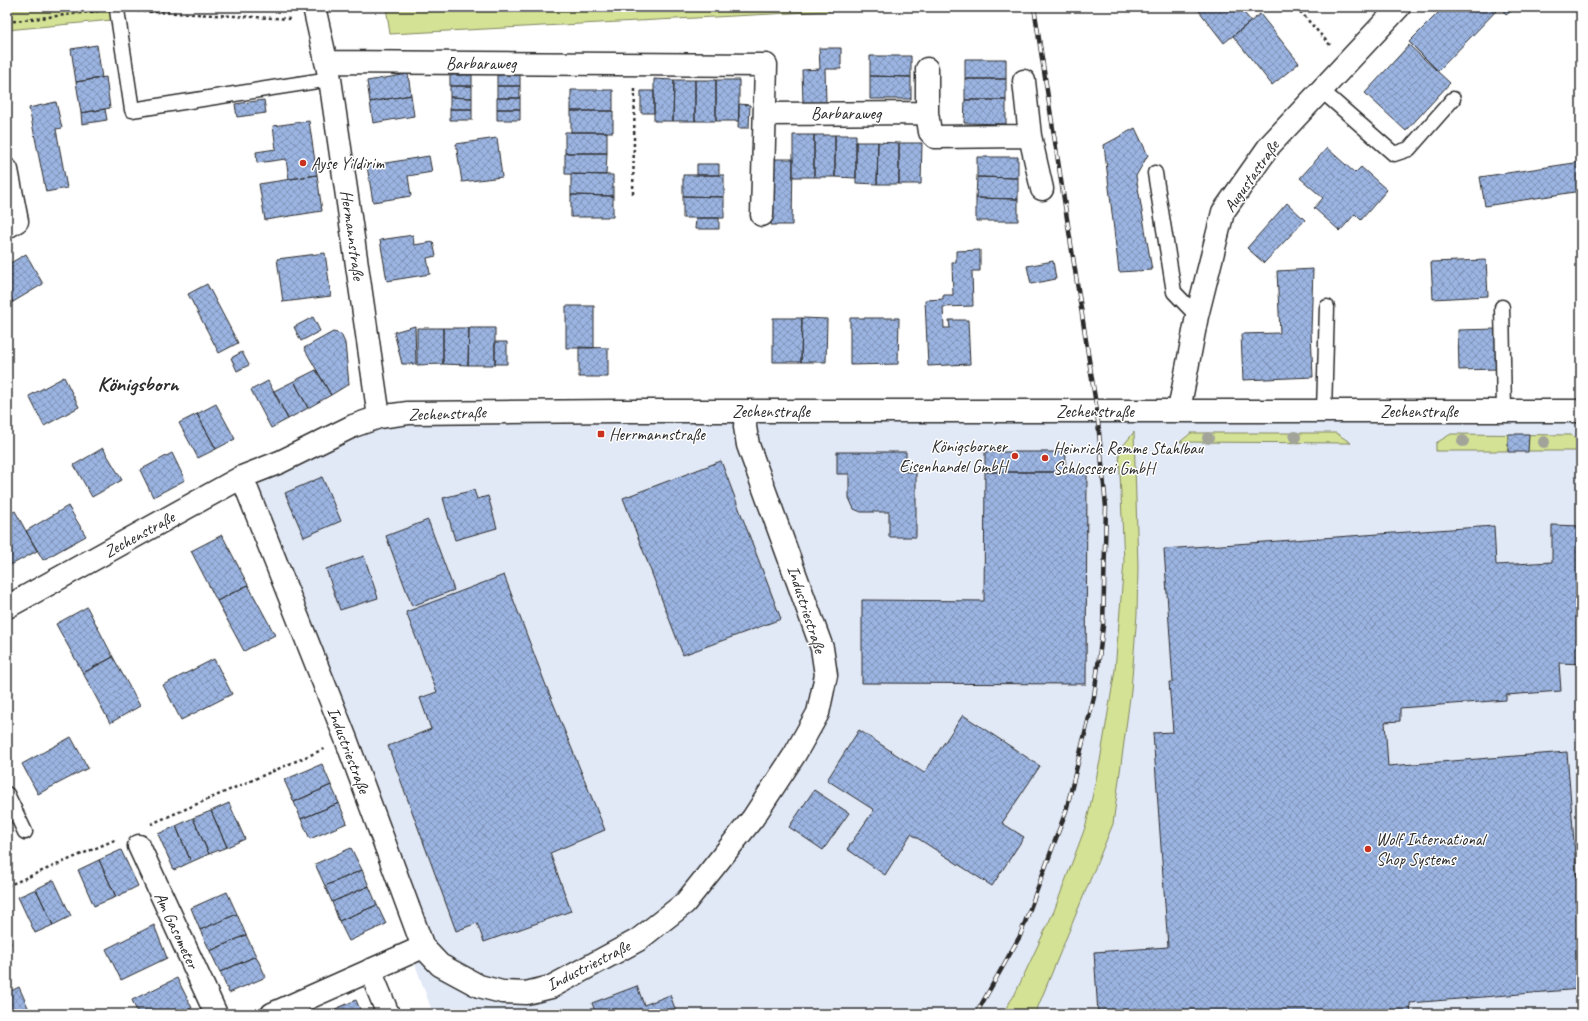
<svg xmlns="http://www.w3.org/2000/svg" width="1588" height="1021" viewBox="0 0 1588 1021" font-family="Caveat,sans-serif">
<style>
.built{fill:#e1e8f6}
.green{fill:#d4e295;stroke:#808660}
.building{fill:url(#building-cross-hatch);stroke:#2b2b2b}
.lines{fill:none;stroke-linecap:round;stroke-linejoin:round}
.lane-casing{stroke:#2b2b2b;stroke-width:17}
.street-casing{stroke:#2b2b2b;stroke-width:25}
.path{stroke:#2b2b2b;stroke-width:2.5;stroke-dasharray:3 3;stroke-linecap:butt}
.lane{stroke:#fff;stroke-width:14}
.street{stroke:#fff;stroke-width:22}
.rail-casing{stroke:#2b2b2b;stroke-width:4.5}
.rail{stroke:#fff;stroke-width:3;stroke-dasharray:9;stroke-linecap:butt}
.tree{fill:#a2a499}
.poi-dot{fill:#c8321e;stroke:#fff;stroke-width:1.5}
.labels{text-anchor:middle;stroke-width:3;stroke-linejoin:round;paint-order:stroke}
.street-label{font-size:17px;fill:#2b2b2b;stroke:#fff}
.poi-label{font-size:17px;fill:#2b2b2b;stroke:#fff;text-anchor:start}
.district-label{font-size:21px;font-weight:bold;fill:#2b2b2b;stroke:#fff}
</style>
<defs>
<pattern id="building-cross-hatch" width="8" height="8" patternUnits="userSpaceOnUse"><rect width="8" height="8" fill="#9bb4e1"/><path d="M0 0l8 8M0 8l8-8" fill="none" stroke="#7f93b7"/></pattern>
</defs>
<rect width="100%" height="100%" fill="#fff"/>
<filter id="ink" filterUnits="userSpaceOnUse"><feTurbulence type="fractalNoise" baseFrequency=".025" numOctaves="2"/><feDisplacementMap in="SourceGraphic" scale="8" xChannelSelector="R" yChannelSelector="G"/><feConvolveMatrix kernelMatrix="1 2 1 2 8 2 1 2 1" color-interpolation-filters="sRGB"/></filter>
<g filter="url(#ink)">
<path class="built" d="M1581 411V1014H1035L1131 690 1137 614 1138 566 1124 562 1115 670 1100 761 1086 825 1054 911 1015 994 1002 1014H433L415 964 423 947 242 477 379 417Z"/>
<path class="green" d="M7 7H111L112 20 7 30Z
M386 7H872L848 10 390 34Z
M1134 432 1138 566 1137 614 1131 690 1113 824 1035 1014H1002L1015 994 1054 911 1086 825 1100 761 1115 670 1124 562 1119 451Z
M1191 433H1336L1351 443 1180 442Z
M1451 434 1571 435 1581 444V451H1436V443Z"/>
<path class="building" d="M1196 7H1239L1251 21 1224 43Z
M1444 7H1494L1497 10 1438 71 1409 42Z
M1501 7H1517L1506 15Z
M1260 14 1299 63 1272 85 1233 36Z
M97 45 102 78 76 82 71 49Z
M1409 45 1450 83 1406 131 1365 93Z
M819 48H841V69H825L826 102 803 103 802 70 820 69Z
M870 56H911V77L870 76Z
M965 59H1006V79H965Z
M408 74 411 95 370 102 367 81Z
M450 75H472V86H450Z
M497 75H520V86H497Z
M870 76 911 77V99H870Z
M106 77 110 108 81 113 76 82Z
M654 79 674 80 673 121H654Z
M965 79H1006V100H965Z
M674 80H695V121H673Z
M695 80H716V121H695Z
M716 80H739V121H716Z
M450 86H472V98L450 97Z
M497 86H520V98H497Z
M571 90H613V111H571Z
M641 91H654V113H641Z
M411 95 414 116 373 123 370 102Z
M450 97 472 98V109H450Z
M497 98H520V109H497Z
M264 100 266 113 237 117 235 104Z
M965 100H1006V124L964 123Z
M56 102 62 128 56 129 67 188 46 192 29 108Z
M739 104 750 105 749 128H738Z
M105 109 107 120 82 124 81 113Z
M450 109H472V120H450Z
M497 109H520V120H497Z
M571 111H613V132H571Z
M309 121 317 175 289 179 286 159 257 163 256 152 276 149 273 126Z
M1135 128 1148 155 1136 176 1152 270 1119 272 1104 145Z
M565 132H607V153H565Z
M793 135H814V177H793Z
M814 135H835V177H814Z
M835 135H856V178L835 177Z
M497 138 502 177 462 182 456 144Z
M856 142H878L877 184 856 183Z
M878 142 899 143V184H877Z
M899 143H922L921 184H899Z
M1327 148 1355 173 1361 167 1387 190 1361 220 1355 214 1340 231 1314 208 1323 198 1300 178Z
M565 153H607L606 175 565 174Z
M429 156 432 172 408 176 411 196 373 202 367 166Z
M977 157H1018V178L977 177Z
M771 159H793L792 225H771Z
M1581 162V191L1485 206 1480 177Z
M697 164H719V175H697Z
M571 174 613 175V196L571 195Z
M317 175 322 211 265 220 259 184Z
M683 175H724V197L683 196Z
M977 177 1018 178V199L976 198Z
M571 195 613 196V217H571Z
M683 196 724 197V218H683Z
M976 198 1018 199V221H976Z
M1287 203 1305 220 1264 263 1247 248Z
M696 218H719V229H695Z
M413 235 414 245 433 242 436 256 427 258 430 274 387 281 380 240Z
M980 250V271H972L973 306 943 307 944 328H950L949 320H968L970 364 928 366 925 300 943 299V295H953L952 262H956V251Z
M325 253 331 296 283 302 277 259Z
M26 254 43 284 13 302 7 292V265Z
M1486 260 1488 296 1433 299 1431 262Z
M1053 261 1056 279 1031 284 1027 266Z
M1313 269 1311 331 1313 377 1243 380 1241 334 1280 333 1277 271Z
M207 284 238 343 219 353 188 294Z
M7 292 13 302 7 305Z
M566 306H594V348H566Z
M313 317 320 331 301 341 294 327Z
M773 318H802L801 362H773Z
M802 318 827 319 826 362H801Z
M850 318H899L898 364 850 365Z
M415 326 416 364H402L394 332Z
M417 328H443V364L417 365Z
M443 328H469L468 365 443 364Z
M469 328H495V365H468Z
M1496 329 1497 369 1459 370 1458 330Z
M333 332 341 334 345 343 349 384 331 395 304 348Z
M495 342H507V364H495Z
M579 347 608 348V377H579Z
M242 352 249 365 237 371 231 358Z
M316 370 331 395 308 408 294 381Z
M64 377 79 407 44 426 29 396Z
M268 381 288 419 271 428 251 390Z
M294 381 308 408 288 419 274 391Z
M216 404 235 439 216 449 197 414Z
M197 414 216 449 198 458 179 423Z
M1508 434H1529L1528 452H1508Z
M103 448 122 480 92 497 74 465Z
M837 452H906V472H916V537H889V512H861L854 509 849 498V474H837Z
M985 452H1066L1065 472H985Z
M172 453 185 480 153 497 140 470Z
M721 461 781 619 683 655 623 498Z
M985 472H1087L1086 684 862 683V600L984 601Z
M322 477 341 521 304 537 285 493Z
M474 490 477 499 488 496 497 528 455 540 443 498Z
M68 506 86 536 43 560 26 531Z
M15 511 37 551 7 567V515Z
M428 520 454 590 412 606 386 536Z
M1552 525 1581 526V664L1559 663 1561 691 1506 695V700L1400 708V721L1385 722 1388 766 1567 752 1581 932V989L1410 1003 1411 1014H1098L1094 952 1168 947 1153 733 1173 732 1169 682H1173L1164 549 1494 526 1496 565 1552 562Z
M222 535 248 585 217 601 191 551Z
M364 556 378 598 340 610 326 569Z
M504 575 545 683 605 830 550 853 571 911 484 942 477 923 456 931 388 746 431 729 420 698 437 692 406 612Z
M248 585 275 635 244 651 217 601Z
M87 607 113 657 83 673 56 624Z
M113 657 140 706 110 723 83 673Z
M214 659 232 694 181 720 163 685Z
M963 715 1040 766 1002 823 1024 837 992 886 911 834 885 875 847 849 874 810 827 780 859 730 924 773Z
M71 737 88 768 38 794 22 764Z
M322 764 331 785 294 802 284 780Z
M331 785 339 803 301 819 294 802Z
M814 790 849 813 823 850 789 827Z
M229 803 245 839 227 847 211 811Z
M339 803 347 823 310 839 301 819Z
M211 811 227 847 209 854 193 818Z
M193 818 209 854 191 862 176 826Z
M176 826 191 862 174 870 158 834Z
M351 848 362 870 325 886 315 864Z
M121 850 138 886 116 897 99 860Z
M99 860 116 897 94 906 78 870Z
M362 870 369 886 332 902 325 886Z
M54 880 71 916 53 925 36 889Z
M369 886 377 905 339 921 332 902Z
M36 889 53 925 35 933 18 897Z
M227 892 237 914 200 930 191 908Z
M377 905 386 924 349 941 339 921Z
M237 914 246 935 210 951 200 930Z
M154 925 167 958 121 980 106 949Z
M7 934 11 944 7 946Z
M246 935 256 956 220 972 210 951Z
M256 956 266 977 229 993 220 972Z
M177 978 192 1008 180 1014H138L132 1000Z
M637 986 644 1005 670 995 677 1014H596L592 1003Z
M19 987 31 1014H7V993Z
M356 1000 362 1014H324Z"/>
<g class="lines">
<defs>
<path id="lane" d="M117 10 132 110 330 79
M1321 90 1394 154 1409 149 1453 99
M1155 173 1174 292 1197 316
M1502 307 1504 410
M1324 411 1327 307
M7 794 25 832"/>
<path id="street" d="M314 7 330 79 379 417
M326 62 766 65 762 215
M927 113 930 132 935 137 1030 136 1024 81
M765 114 927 113V69
M1030 136 1042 189
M7 170 17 221 7 227
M1179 410 1197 316 1223 212 1270 145 1399 7
M242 477 346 739 423 947 440 965 479 986 502 992 526 993 551 987 638 940 685 903 753 818 795 754 818 713 826 675 822 648 748 445 745 427 746 411
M7 607 242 477 280 462 353 426 379 417 408 413 620 411H1581
M139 846 216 1014
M370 970 388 1014
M272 1014 423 947"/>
</defs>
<use href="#lane" class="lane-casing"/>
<use href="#street" class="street-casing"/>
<path class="path" d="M1296 7 1331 46
M137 11 292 19
M7 22 98 11
M633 194 635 88
M151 824 324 749
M7 886 117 839"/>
<use href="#lane" class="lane"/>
<use href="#street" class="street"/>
<defs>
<path id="rail" d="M976 1014 1020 936 1066 811 1094 697 1103 626 1106 507 1097 411 1034 7"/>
</defs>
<use href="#rail" class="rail-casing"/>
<use href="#rail" class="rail"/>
</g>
<g class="tree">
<circle cx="1295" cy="437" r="6"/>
<circle cx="1208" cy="438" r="6"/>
<circle cx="1463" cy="441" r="6"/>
<circle cx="1544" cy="442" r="6"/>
</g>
</g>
<g class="poi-dot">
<circle cx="303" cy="163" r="4"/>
<rect x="597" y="430" width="8" height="8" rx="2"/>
<circle cx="1015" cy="456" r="4"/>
<circle cx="1045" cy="458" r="4"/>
<circle cx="1368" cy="849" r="4"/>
</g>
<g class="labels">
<g class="street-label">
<text x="481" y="69">Barbaraweg</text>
<text x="846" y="119">Barbaraweg</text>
<text transform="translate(1251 176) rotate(-55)" y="6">Augustastraße</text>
<text transform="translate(353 235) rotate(82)" y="6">Hermannstraße</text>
<text x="771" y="417">Zechenstraße</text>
<text x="1095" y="417">Zechenstraße</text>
<text x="1419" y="417">Zechenstraße</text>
<text transform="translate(447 413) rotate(-2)" y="6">Zechenstraße</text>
<text transform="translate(139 534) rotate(-29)" y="6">Zechenstraße</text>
<text transform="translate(807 609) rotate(72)" y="6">Industriestraße</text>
<text transform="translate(349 750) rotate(69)" y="6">Industriestraße</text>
<text transform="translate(177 930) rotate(65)" y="6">Am Gasometer</text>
<text transform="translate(588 965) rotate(-27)" y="6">Industriestraße</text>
</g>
<g class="poi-label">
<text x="311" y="169">Ayse Yildirim</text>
<text x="609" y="440">Herrmannstraße</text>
<text x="1007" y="452" text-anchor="end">Königsborner<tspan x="1007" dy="20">Eisenhandel GmbH</tspan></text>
<text x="1053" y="454">Heinrich Remme Stahlbau<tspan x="1053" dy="20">Schlosserei GmbH</tspan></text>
<text x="1376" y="845">Wolf International<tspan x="1376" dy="20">Shop Systems</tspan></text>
</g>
<g class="district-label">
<text x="138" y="391">Königsborn</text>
</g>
</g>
<rect width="1588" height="1021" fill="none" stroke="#fff" stroke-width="24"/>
<rect x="12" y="12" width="1564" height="997" fill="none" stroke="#2b2b2b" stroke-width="1.5" filter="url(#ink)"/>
</svg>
